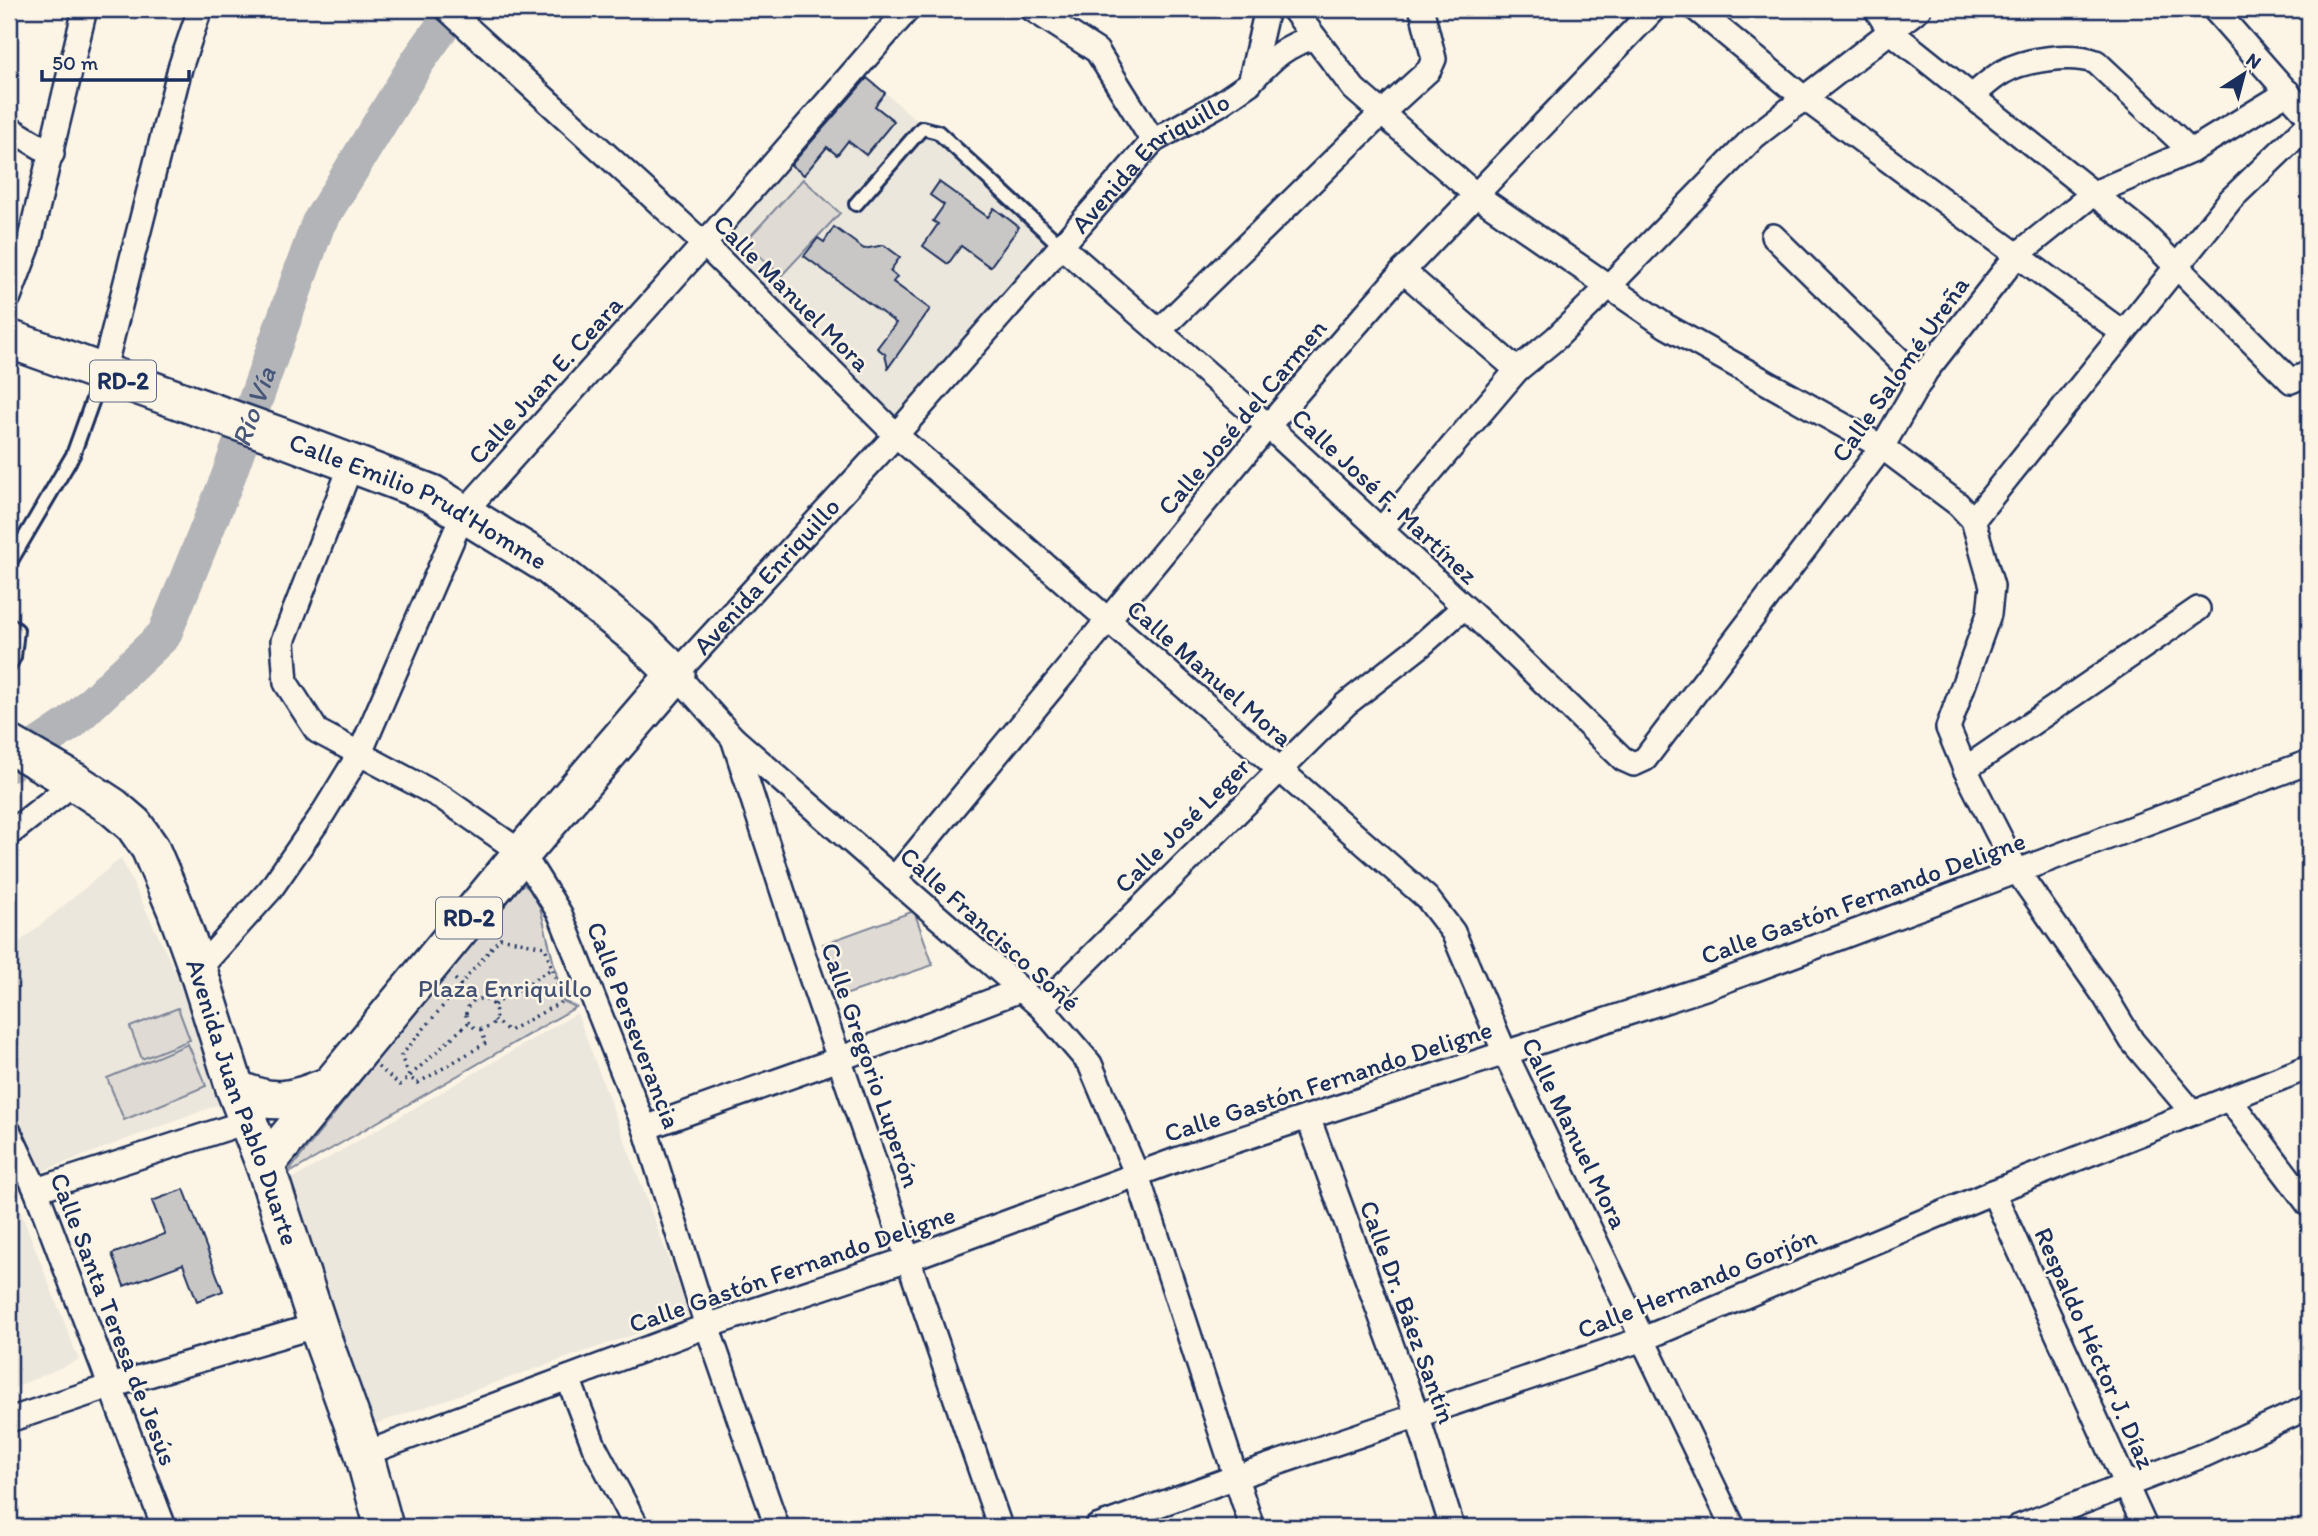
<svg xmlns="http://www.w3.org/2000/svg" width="2318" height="1536" viewBox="0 0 2318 1536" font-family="Itim,sans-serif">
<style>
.built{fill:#ece7dc}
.green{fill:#dfdbd4;stroke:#7d8599;stroke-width:2}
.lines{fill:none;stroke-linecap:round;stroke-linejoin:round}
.river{stroke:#b2b4b8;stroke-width:35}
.building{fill:#c8c7c6;stroke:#1b2f5e;stroke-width:2}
.service-casing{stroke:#1b2f5e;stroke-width:18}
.minor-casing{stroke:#1b2f5e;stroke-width:28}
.primary-casing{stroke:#1b2f5e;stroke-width:42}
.path{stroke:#1b2f5e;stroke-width:3.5;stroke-dasharray:2 5;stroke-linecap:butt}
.service{stroke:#fcf5e5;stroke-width:12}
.minor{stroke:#fcf5e5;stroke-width:23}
.primary{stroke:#fcf5e5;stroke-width:37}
.labels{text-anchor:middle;stroke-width:5;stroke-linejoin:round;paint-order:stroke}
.shield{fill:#fcf5e5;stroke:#5e6a86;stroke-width:2}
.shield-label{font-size:24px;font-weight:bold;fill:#1b2f5e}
.street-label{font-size:26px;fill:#1b2f5e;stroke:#fcf5e5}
.park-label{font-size:26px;fill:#425176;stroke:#fcf5e5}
.water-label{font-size:28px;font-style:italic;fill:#485779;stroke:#fcf5e5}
</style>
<rect width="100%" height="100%" fill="#fcf5e5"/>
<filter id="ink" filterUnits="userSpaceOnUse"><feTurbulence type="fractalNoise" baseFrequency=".0143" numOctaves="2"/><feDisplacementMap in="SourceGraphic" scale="14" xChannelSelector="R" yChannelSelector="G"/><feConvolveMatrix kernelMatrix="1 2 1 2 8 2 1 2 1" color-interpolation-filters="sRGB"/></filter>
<g filter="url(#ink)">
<path class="built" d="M857 68 1061 246 896 435 704 244Z
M121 858 193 1009 223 1103 37 1173 9 1105V951Z
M577 1013 690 1315 370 1426 289 1181Z
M9 1182 79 1360 9 1390Z"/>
<path class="green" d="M803 179 840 213 781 276 745 242Z
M523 884 537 895 563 1001 576 1007 286 1175 374 1064 394 1034Z
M914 911 933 965 842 996 823 944Z
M178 1008 190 1040 142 1059 130 1027Z
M188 1044 206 1086 124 1120 107 1078Z"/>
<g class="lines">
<path class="river" id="s1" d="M9 765 71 723 164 635 227 480 318 224 418 61 455 9"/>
</g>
<path class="building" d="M867 78 885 93 875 106 894 121 866 155 848 141 837 155 827 147 804 175 791 165Z
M939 182 988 217 994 208 1019 227 990 267 961 246 948 264 923 246 938 224 933 221 944 205 930 195Z
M834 227 864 249 884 245 900 257 890 271 897 277 893 282 930 309 888 368 885 354 877 348 896 323 804 256 818 238 824 242Z
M184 1189 223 1291 197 1301 183 1264 124 1286 112 1254 165 1234 152 1201Z"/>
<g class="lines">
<defs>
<path id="service" d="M856 204 922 128 938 132 1061 246
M9 564 73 455 101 377
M9 624 17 630 14 657 9 666"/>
<g id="minor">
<path d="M447 9 704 244 896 435 1427 898 1453 932 1505 1053 1733 1527"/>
<path d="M1032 9 1097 51 1153 141"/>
<path d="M1293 9 1354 89 1476 195 1666 326 1882 447 1958 504 1973 520 1992 586 1989 614 1948 728 1965 769 2017 871 2106 998 2132 1041 2193 1113"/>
<path d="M1696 9 1804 98 2123 333"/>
<path d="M1876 9 1890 31 2143 233 2291 381 2309 373"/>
<path d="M2214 9 2309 117"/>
<path d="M1252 80C1274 57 1283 47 1314 37"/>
<path d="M1972 96C1982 88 1992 78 2003 72 2025 59 2072 53 2096 62L2191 151"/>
<path d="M9 128 52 154"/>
<path d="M1773 236 1921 381"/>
<path d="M1061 246 1268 426 1494 634 1623 759 1634 764 1645 759 1882 447 1926 371 2017 255 2094 193 2191 151 2288 92"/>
<path d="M1403 271 1517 370"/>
<path d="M9 297 28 247 85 9"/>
<path d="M1159 331 1382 113 1429 70 1434 59 1422 11"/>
<path d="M103 373 180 68 200 9"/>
<path d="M352 463 283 641 286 683 317 731 443 798 522 853 560 914 645 1128 707 1326 777 1527"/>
<path d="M1973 520 2231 199 2309 124"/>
<path d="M1381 530 1517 370 1556 338 1608 287 1754 137 1919 9"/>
<path d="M733 738 802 951 1000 1527"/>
<path d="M1965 769 2198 609"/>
<path d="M9 834 75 782"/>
<path d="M894 879 1268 426 1403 271 1654 9"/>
<path d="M198 970 270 890 322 815 360 753 464 512 704 244 908 9"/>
<path d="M1041 1007 1346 704 1419 647 1464 607"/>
<path d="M2229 1099 2309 1205"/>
<path d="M1308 1117 1417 1415 1452 1527"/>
<path d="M645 1128 839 1059 1020 990"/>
<path d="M9 1132 36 1190 164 1527"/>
<path d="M36 1190 249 1121"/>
<path d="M1993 1192 2145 1527"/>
<path d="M568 1378 594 1446 637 1527"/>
<path d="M9 1420 111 1386 318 1325"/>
<path d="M364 1454 707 1326 908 1259 1179 1159 1705 988 2309 762"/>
<path d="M1097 1527 1236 1477 1643 1339 1993 1192 2309 1067"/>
<path id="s2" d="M1252 1527 1137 1175 1090 1064 1041 1007 733 738 676 674 896 435 1153 141 1218 105 1250 83 1267 9"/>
<path d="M2018 1527 2204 1455 2309 1407"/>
</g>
<g id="primary">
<path id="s3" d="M9 339 284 438 432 494 548 565 639 638 676 674 522 853 265 1165"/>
<path id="s4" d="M9 744 75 782 113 807 134 825 150 848 176 909 198 970 235 1088 265 1165 320 1332 364 1454 384 1527"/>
<path d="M235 1088C272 1107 293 1101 331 1085"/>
</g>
</defs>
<use href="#service" class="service-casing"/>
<use href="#minor" class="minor-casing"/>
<use href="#primary" class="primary-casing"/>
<path class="path" d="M455 979 475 1000
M466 1014a15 15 0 1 1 30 0a15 15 0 1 1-30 0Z
M494 1005 551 969
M481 1030 486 1043 418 1083 410 1078 401 1056 500 938 545 947 563 1001 509 1031 494 1020
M378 1067 400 1085 468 1023"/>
<use href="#service" class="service"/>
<use href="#minor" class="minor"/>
<use href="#primary" class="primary"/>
</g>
</g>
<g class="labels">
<g class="shield">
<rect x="90" y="360.5" width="66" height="41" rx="5"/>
<rect x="436" y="897.5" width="66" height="41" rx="5"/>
</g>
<g class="shield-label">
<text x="123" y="389">RD-2</text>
<text x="469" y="926">RD-2</text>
</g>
<g class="street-label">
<text dy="9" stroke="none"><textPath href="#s2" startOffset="1760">Avenida Enriquillo</textPath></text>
<text transform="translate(792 293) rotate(45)" y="9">Calle Manuel Mora</text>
<text transform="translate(1900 369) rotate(-55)" y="9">Calle Salomé Ureña</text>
<text transform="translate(545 380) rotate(-48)" y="9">Calle Juan E. Ceara</text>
<text transform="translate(1242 417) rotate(-50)" y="9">Calle José del Carmen</text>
<text transform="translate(1385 496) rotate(43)" y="9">Calle José F. Martínez</text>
<text dy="9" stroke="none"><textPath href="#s3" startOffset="441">Calle Emilio Prud'Homme</textPath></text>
<text dy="9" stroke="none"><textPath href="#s2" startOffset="1194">Avenida Enriquillo</textPath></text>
<text transform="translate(1210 673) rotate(41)" y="9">Calle Manuel Mora</text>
<text transform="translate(1182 825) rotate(-45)" y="9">Calle José Leger</text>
<text transform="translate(1863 898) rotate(-20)" y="9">Calle Gastón Fernando Deligne</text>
<text transform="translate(990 929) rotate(42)" y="9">Calle Francisco Soñé</text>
<text transform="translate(634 1025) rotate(69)" y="9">Calle Perseverancia</text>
<text transform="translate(871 1065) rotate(71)" y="9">Calle Gregorio Luperón</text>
<text transform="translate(1328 1081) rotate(-18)" y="9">Calle Gastón Fernando Deligne</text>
<text dy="9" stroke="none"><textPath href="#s4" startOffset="448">Avenida Juan Pablo Duarte</textPath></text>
<text transform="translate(1575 1133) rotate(64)" y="9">Calle Manuel Mora</text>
<text transform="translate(792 1269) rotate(-19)" y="9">Calle Gastón Fernando Deligne</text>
<text transform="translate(1697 1283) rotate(-22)" y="9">Calle Hernando Gorjón</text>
<text transform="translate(1408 1312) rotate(70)" y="9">Calle Dr. Báez Santín</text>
<text transform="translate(114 1319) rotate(69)" y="9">Calle Santa Teresa de Jesús</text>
<text transform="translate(2095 1348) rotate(66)" y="9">Respaldo Héctor J. Díaz</text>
</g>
<g class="park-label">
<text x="505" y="997">Plaza Enriquillo</text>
</g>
<g class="water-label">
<text dy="10" stroke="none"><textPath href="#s1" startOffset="448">Río Vía</textPath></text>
</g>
</g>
<rect width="2318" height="1536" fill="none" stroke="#fcf5e5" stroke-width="35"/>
<rect x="18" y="18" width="2283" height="1501" fill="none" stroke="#1b2f5e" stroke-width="2.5" filter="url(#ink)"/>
<g transform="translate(2244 74) rotate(36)" stroke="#fcf5e5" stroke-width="5" paint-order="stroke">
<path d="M0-5L12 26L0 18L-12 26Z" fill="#1b2f5e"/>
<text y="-10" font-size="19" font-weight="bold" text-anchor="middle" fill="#1b2f5e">N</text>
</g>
<path d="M42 70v10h147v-10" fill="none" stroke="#1b2f5e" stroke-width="3.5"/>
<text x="52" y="70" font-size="21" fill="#1b2f5e" stroke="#fcf5e5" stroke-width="5" paint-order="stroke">50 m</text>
</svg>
